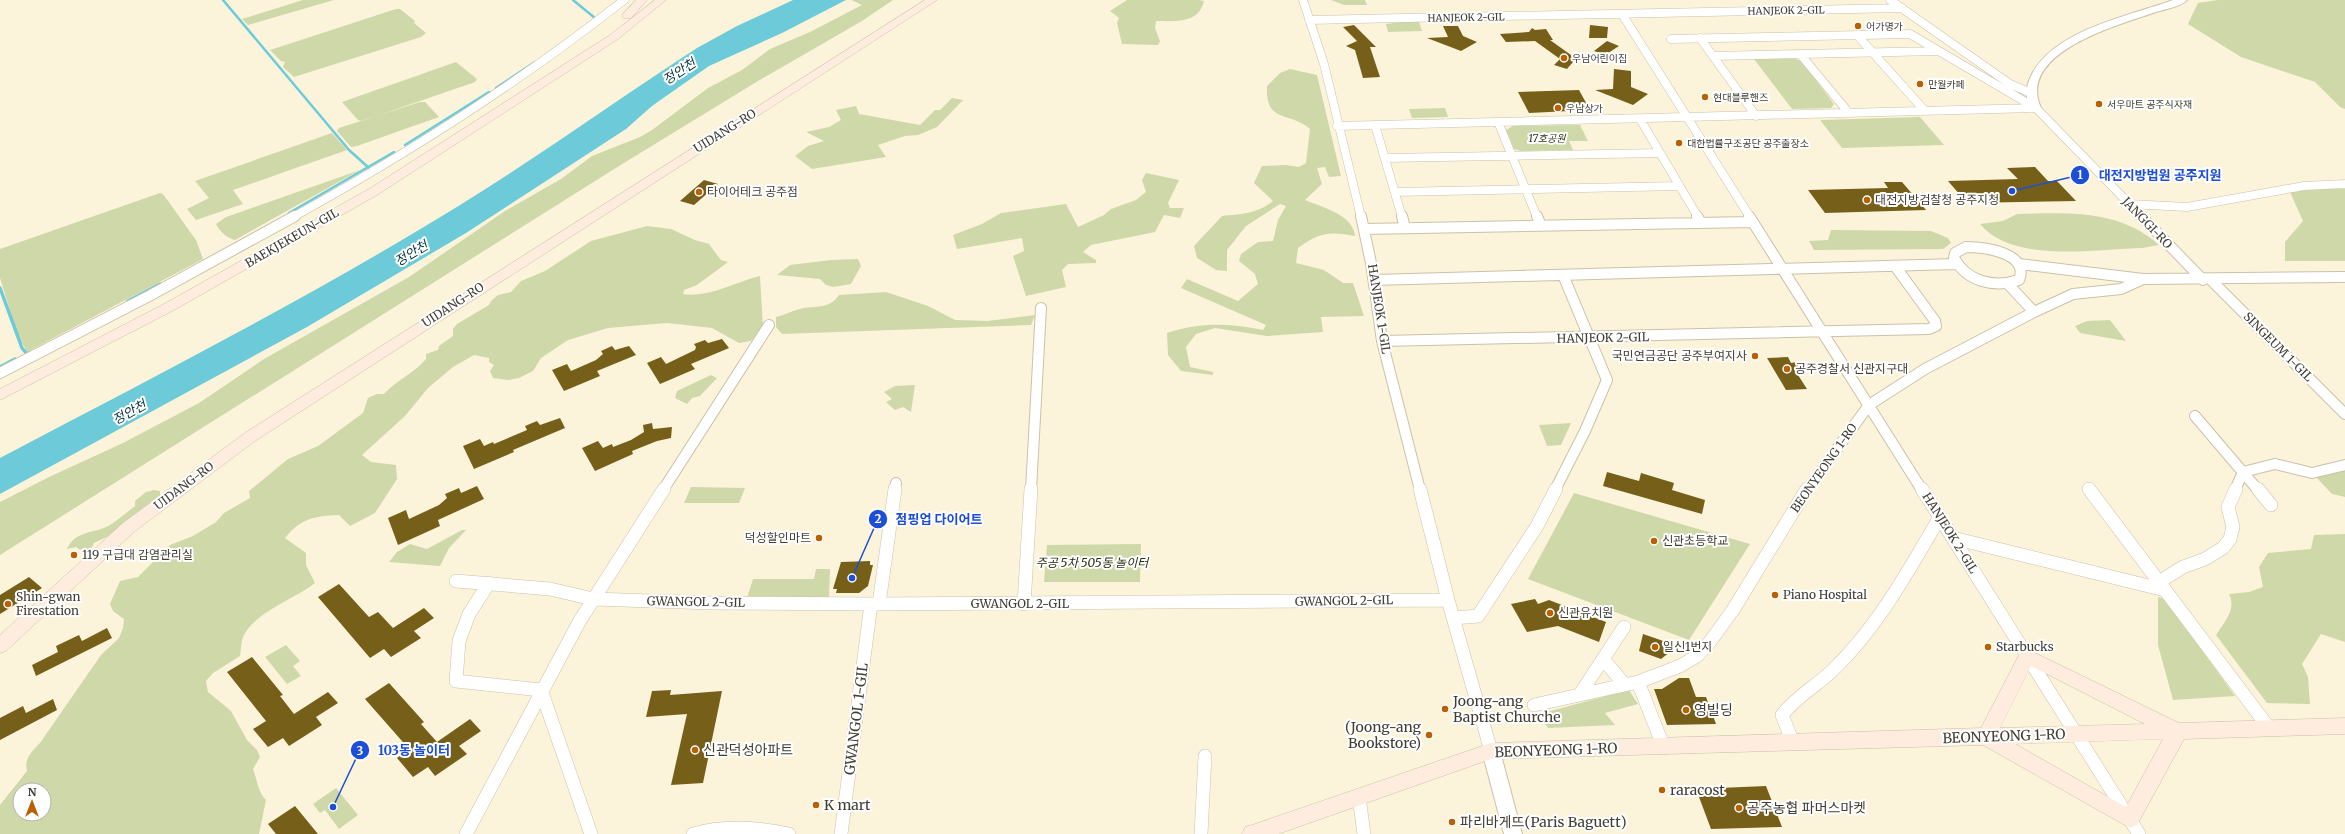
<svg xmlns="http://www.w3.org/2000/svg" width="2345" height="834" viewBox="0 0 2345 834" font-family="Merriweather,'Noto Sans KR',serif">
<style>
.green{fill:#cfd8a8;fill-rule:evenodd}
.water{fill:#6dcbd9}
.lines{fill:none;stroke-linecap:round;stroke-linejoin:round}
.stream-far1{stroke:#6dcbd9;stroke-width:2.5}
.stream{stroke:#6dcbd9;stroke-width:3.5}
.building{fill:#766019}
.minor-far2-casing{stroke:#cac1a9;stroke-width:9}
.minor-far1-casing{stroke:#cac1a9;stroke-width:12}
.minor-casing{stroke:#cac1a9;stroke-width:14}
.tertiary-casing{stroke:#cac1a9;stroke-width:2}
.secondary-casing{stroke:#cac1a9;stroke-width:1}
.minor-far2{stroke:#fff;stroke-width:8}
.minor-far1{stroke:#fff;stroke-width:10}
.minor{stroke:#fff;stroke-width:13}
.tertiary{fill:#fff;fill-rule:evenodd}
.secondary{fill:#feecdf;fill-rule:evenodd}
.poi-dot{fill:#b96000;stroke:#fff;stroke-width:1.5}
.labels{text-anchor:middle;stroke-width:4;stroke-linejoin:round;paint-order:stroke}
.far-street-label{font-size:10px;fill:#403d33;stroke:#fff}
.far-poi-label{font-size:10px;fill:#403d33;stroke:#fff;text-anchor:start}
.far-park-label{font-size:10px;font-style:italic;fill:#2b2f11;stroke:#fff}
.street-label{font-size:12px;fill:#403d33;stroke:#fff}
.poi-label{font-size:12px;fill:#403d33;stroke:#fff;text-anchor:start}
.park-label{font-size:12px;font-style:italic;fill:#2b2f11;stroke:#fff}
.water-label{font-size:13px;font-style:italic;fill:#023238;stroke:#fff}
.near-poi-label{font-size:14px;fill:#403d33;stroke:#fff;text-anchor:start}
.near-street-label{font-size:14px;fill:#403d33;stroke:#fff}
.leader{fill:none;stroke:#1d4ed8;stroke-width:1.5}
.callout-dot{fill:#1d4ed8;stroke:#fff;stroke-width:1.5}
.mark-label{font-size:12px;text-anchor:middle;font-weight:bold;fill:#fff}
.callout-label{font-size:13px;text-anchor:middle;font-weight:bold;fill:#1d4ed8;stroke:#fff;stroke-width:4;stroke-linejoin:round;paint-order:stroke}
</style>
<rect width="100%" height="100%" fill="#fcf4da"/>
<path class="green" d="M303 0H334L248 25 242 19Z
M851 0H893L862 21 758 81 619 166 0 555V502L49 477 123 443 199 403 264 359 409 277 505 211 561 179 592 156 640 137 652 130 708 88 742 70 770 49 810 32 862 5Z
M1127 0H1199L1204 1C1199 24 1175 21 1156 21L1155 28 1160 41 1158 45 1122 44 1117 23 1119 18 1110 11Z
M1331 0H1365L1367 5H1344Z
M2218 0H2345V109L2340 107 2315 82 2241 57 2188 24 2198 3Z
M396 9H400L415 21 414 23 426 33 421 37 294 77 283 67 285 62 281 61 270 50Z
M1414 20 1419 22 1422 31 1388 32 1386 24Z
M1794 58 1802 62 1834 104 1831 108 1792 109 1754 59Z
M456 62 477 79 475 82 362 121 358 120 342 102Z
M1290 69 1317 75 1341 176 1329 177 1325 167 1317 168 1322 184 1305 200C1321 207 1353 214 1355 236 1329 231 1319 233 1298 248L1296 263 1324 270 1343 283H1353L1364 316 1321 317 1323 332 1267 336 1215 328 1196 334 1186 347 1190 367 1213 372V375L1181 371 1168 355 1167 333C1200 322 1230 323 1263 330L1266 325 1181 288 1187 279 1238 301 1258 284 1255 274 1239 261 1241 254 1258 242 1273 241 1278 220 1286 206 1280 204 1246 226 1227 250V271L1216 270 1197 258 1194 246 1222 216C1242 214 1257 214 1273 201L1254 183 1262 166 1286 165 1299 167 1306 163 1310 129C1289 111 1265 124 1267 86L1280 73Z
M952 98 963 100 937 127 918 135 905 136 878 145 886 157 812 169 795 156 808 146 824 141 806 132 829 127 841 120 836 110 856 106 859 114 920 125 935 110H940Z
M420 102H425L439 117 357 146 351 147 337 131 339 128Z
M1445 108 1448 117 1412 118 1409 109Z
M1920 117 1944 145 1842 148 1820 120Z
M1580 125 1588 141H1569L1573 150 1521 151 1514 149 1506 130 1513 126Z
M332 133 347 150 233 190 243 204 196 220 187 209 209 198 195 181Z
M360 170 235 240C227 238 220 232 216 224L226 217Z
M1146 173 1179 180 1168 203 1170 208H1184L1180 218 1164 215 1155 232 1091 245 1083 252 1096 260V263L1068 264 1062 270 1066 287 1026 296 1013 256 1024 251 1022 238 957 249 953 235 982 224 1001 213 1066 204 1078 227 1104 215 1111 209 1136 200 1146 192 1142 180Z
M2323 188 2345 189V261H2285V242L2303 221 2290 192Z
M160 193 163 194 196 240 203 259 27 352 17 333 0 278V249Z
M2017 214C2067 213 2119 209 2159 245L2142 248C2096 249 2013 264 1980 224L2003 221Z
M647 226 671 229 695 240 709 244 721 260 728 262 697 285 684 290 683 294C709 298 735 282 760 276L763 328 751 341 739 343 712 328 667 323 608 328 568 340 541 358 533 371 519 378 508 380 493 378 490 371 494 365 489 362V358L474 355 453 367 428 388 405 416 362 455 371 462 396 465 397 479 375 513 350 526 339 515C315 516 301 518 285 538L306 553V565L315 583C295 599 250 614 242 640 241 645 241 651 240 656L213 673 206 681 208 692 231 711 247 740 257 750 260 757 253 769C257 779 258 793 266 800L259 834H0V805L27 771C24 759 31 752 40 743L101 655 119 638 123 628 124 619 113 611 110 604 120 581 138 577 170 545 193 536 216 522 224 513 250 498 249 491 288 459 318 446 363 413 368 398 377 394H384C397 380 414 373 426 359V354L438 350 439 346 453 336V329L457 324 489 305 491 301 498 295 511 292 521 281 545 271 591 241ZM20 790H44V814H20Z
M1831 230 1931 231 1948 238 1951 243 1943 249 1814 250 1809 241 1828 240Z
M858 259 861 266 851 284 833 287 826 285 820 279 777 275 790 265 831 260Z
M886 292 928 306 955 320 987 321 1035 315 1031 325 782 334 776 327V317C784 315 792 311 800 309 815 305 829 310 839 295Z
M2110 320 2126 341 2080 333 2075 326 2087 321Z
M711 375 717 378 700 396 692 398 687 404 675 398 677 391Z
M915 385 911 412 903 407 895 410 886 402 892 399 884 392 895 386Z
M1571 423 1561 445 1547 446 1539 425Z
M2345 469V497L2332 494 2316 477Z
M691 487 745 488 739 503H684Z
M154 490 160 491V498L143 508 115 533 94 543 90 552H83L76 547 67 549C75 530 95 534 110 525 118 520 127 512 135 506V501L146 492Z
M1574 493 1750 544 1689 640 1528 579Z
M462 530H466L449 548 440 566 389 562 397 552 410 544 427 549Z
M2345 534V642L2321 634 2302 664 2308 677 2310 704 2267 703 2216 635C2224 622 2237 609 2229 594L2249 592 2263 587 2259 567 2268 553 2311 549 2314 535Z
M1141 544 1140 582H1044L1047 545Z
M816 569H830L829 597 747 598 753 579H814Z
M2158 597 2165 599 2235 696 2173 700 2158 645Z
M286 645 300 661 293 666 301 676 287 684 265 657Z
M1629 690 1638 704 1605 713 1615 725 1548 728 1539 714Z
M336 788 358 815 339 829 325 810 320 813 313 804Z"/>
<path class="water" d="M793 0H846L782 33 709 66 652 106 626 129 466 233 307 327 0 494V458C155 376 311 297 460 205 541 155 618 99 697 48L737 26Z"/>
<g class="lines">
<path class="stream-far1" d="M223 0 349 150 369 168
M573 0 595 18
M496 88 535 62
M405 145 489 92
M289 213 394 152"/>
<path class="stream" d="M0 288 22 348 27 354 31 352
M128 301 160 284
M0 367 15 359"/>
</g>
<path class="building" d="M1354 25 1376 47H1370L1380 77 1363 78 1355 50 1346 46 1357 41 1343 27Z
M1590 25 1608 27 1607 38H1589Z
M1443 26H1458L1463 36 1477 42 1461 51 1427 38 1448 37Z
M1532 28 1535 30 1546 29 1553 40H1550L1571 55 1573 62 1567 69 1554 65 1560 59 1535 41 1506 42 1500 34 1529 32Z
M1607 41 1619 46 1605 55 1594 51Z
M1614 69 1631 71V87L1648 94 1633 105 1595 90 1613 89Z
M1579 90 1590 110 1529 113 1518 92Z
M2035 167 2048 181H2057L2076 201 1967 203 1948 181 2018 179 2007 168Z
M704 180 718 184 694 205 680 201Z
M1884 182H1902L1926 210 1825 213 1808 190 1888 188Z
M722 339 729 348 691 364 695 369 660 384 647 363 661 357 666 364 695 350 696 347 694 344 705 340 708 343Z
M612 346 615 350 629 346 636 355 597 371 600 376 564 391 552 370 567 364 571 371 596 360 603 354 601 351Z
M1788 357 1791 363 1797 362 1805 375H1798L1807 389 1786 390 1767 358Z
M560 418 565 428 513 450 514 452 474 469 463 446 480 439 484 446 493 442 494 444 527 430 525 426 537 421 540 425Z
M652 423 653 429 672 427 671 438 657 441 632 451 633 454 595 471 582 448 598 441 603 448 612 444 613 447 631 440 644 432 643 425Z
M1607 472 1639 481 1641 473 1674 483 1672 490 1705 500 1702 514 1603 486Z
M477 486 484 499 438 520 440 526 398 545 388 518 406 510 409 519 439 505 447 498 445 494 459 488 461 493Z
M870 561V565H873L868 586 859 593H836L837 589H833L841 562Z
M29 577 42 588 0 614V595Z
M339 584 369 617 378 612 393 628 424 608 434 618 414 631 421 638 391 657 384 649 370 658 318 597Z
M1535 599 1538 604 1549 600 1606 622 1599 642 1558 626 1527 632 1511 604Z
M107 628 112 638 36 676 32 665 58 652 56 646 79 635 82 641Z
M1643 634 1672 644 1670 652 1661 659 1639 651Z
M252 657 283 695 280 696 294 714 328 692 338 703 316 717 322 725 289 746 283 738 268 747 253 729 266 721 227 672Z
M1679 678H1689L1696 697H1706L1716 724 1667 725 1654 689H1662Z
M389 683 424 722 421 724 437 742 470 719 481 731 459 746 467 754 435 776 428 767 413 777 397 758 409 749 365 699Z
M671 690 670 695 722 691 703 783 671 785 687 714 646 717 652 691Z
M53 699 57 710 0 740V718L23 706 26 713Z
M1766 786 1782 827 1711 829 1696 789Z
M295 806 318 834H276L268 824Z"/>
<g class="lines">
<defs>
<path id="minor-far2" d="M1303 0 1324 64 1361 217
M1890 0 2010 84 2031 93
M1622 14 1750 217
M1309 20 1902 8
M1857 35 1925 111
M1700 38 1756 116
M1671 39 1910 34 2036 108 2142 217
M1800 54 1849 113
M1713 56 1938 51
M1640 119 1698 217
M1498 122 1537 217
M1375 125 1402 217
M1337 126 2036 108
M1385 158 1660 153
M1395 192 1679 186
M2129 204 2187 207 2304 186 2345 184
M293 217C409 153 520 82 624 0"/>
<path id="minor-far1" d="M1361 216 1371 263 1382 341 1420 490
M1402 216 1405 228
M1537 216 1541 226
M1697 216 1701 223
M1749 216 1922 490
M2141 216 2203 280
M1364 229 1753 222
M1966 247C1985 247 2030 253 2019 280 1994 288 1967 282 1954 258L1955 253Z
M2019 264 2143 279
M1374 280 1956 264
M2211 280 2345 414
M2034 312 2073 294 2121 289 2143 279 2345 277
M1382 341 1929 329 1936 326 1935 321 1895 266
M0 373 149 296 295 216
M2195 416 2258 490
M2089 489 2090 490
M663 490 769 325
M895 490 896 483
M1031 490 1041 308
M1555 490 1585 431 1607 380 1563 275
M1807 490 1869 405 1925 369 2034 312 2008 284
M2235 490 2243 472 2275 464 2312 473 2345 465"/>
<path id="minor" d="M1420 489 1448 600 1491 751
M1922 489 2139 834
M2089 489 2269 728
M2258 489 2271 505
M1953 538 2165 590
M456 581 550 589 593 599 712 603 879 604 1448 600
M2159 582 2183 567 2205 559 2223 548 2230 539 2233 527 2228 507 2236 489
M489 583 469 614 459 641 456 681 541 690 591 834
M879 604 895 489
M1024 604 1031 489
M1453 618 1478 616 1537 526 1556 489
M1603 659 1624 684
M1580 694 1624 627
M1534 705 1638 682
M1793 743 1782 715C1796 697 1816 686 1832 671 1878 627 1908 571 1940 517
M1664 748 1638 682 1680 666 1697 656 1709 643 1733 610 1807 489
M1359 797 1364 834
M466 834 579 622 664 489
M693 834C725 825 757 827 789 834
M841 834 871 604
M1201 834 1205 756"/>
<path id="tertiary" d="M2173 0H2187C2181 7 2165 9 2156 12 2119 25 2016 52 2041 108L2040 110H2032C2025 99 2025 88 2031 76 2053 30 2129 16 2173 0Z
M1491 743 1497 745 1500 751 1522 834H1504L1482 751 1485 745Z"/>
<path id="secondary" d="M636 0H647L631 18H623V14Z
M655 0H666L618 39 377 195 174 310 0 400V389L164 304 369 189 610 35Z
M925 0H937L255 441 135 531 6 651 0 653V635L123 523 245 433Z
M2027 649 2179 723 2345 718V734L2184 739 2137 825 2130 828 1983 745 1491 759 1278 834H1242L1245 827 1252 825 1491 743 1981 728 2021 651ZM2031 666 2145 724 2000 728ZM2163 739 2126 807 2015 744Z"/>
</defs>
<use href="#minor-far2" class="minor-far2-casing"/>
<use href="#minor-far1" class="minor-far1-casing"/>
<use href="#minor" class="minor-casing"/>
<use href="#tertiary" class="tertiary-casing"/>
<use href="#secondary" class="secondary-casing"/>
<use href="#minor-far2" class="minor-far2"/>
<use href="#minor-far1" class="minor-far1"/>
<use href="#minor" class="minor"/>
<use href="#tertiary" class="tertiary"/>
<use href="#secondary" class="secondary"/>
</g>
<g class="poi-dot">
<circle cx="1858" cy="26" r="4"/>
<circle cx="1564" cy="58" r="4"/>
<circle cx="1920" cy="84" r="4"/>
<circle cx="1705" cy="97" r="4"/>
<circle cx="2099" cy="104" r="4"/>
<circle cx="1558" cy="108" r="4"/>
<circle cx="1679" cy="143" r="4"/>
<circle cx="699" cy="192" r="4"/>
<circle cx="1867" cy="200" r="4"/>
<circle cx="1755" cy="356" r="4"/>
<circle cx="1787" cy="369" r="4"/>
<circle cx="819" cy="538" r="4"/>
<circle cx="1654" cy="541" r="4"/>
<circle cx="74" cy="555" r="4"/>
<circle cx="1775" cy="595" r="4"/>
<circle cx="8" cy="604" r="4"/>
<circle cx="1550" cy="613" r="4"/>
<circle cx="1655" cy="647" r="4"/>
<circle cx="1988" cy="647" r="4"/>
<circle cx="1445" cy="709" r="4"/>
<circle cx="1686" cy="710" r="4"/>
<circle cx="1429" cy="735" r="4"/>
<circle cx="695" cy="750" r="4"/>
<circle cx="1662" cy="790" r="4"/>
<circle cx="816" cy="805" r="4"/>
<circle cx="1739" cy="808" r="4"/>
<circle cx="1452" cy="822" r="4"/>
</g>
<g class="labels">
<g class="far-street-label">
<text transform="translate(1786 10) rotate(-1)" y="4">HANJEOK 2-GIL</text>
<text transform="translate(1466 17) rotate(-1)" y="4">HANJEOK 2-GIL</text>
</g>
<g class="far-poi-label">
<text x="1866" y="30">어가명가</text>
<text x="1572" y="62">우남어린이집</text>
<text x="1928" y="88">만월카페</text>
<text x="1713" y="101">현대블루핸즈</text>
<text x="2107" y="108">서우마트 공주식자재</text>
<text x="1566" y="112">우남상가</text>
<text x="1687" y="147">대한법률구조공단 공주출장소</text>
</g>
<g class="far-park-label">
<text x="1547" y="142">17호공원</text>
</g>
<g class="street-label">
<text transform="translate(725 131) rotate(-32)" y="4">UIDANG-RO</text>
<text transform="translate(2147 223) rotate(46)" y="4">JANGGI-RO</text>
<text transform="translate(292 238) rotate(-30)" y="4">BAEKJEKEUN-GIL</text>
<text transform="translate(453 305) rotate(-33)" y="4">UIDANG-RO</text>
<text transform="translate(1379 309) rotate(81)" y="4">HANJEOK 1-GIL</text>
<text transform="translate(1603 338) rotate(-1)" y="4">HANJEOK 2-GIL</text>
<text transform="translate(2278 347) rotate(45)" y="4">SINGEUM 1-GIL</text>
<text transform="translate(1824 468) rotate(-55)" y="4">BEONYEONG 1-RO</text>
<text transform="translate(184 486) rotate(-37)" y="4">UIDANG-RO</text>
<text transform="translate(1950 533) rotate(58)" y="4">HANJEOK 2-GIL</text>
<text transform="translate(1344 601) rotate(-1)" y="4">GWANGOL 2-GIL</text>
<text transform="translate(696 602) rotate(1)" y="4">GWANGOL 2-GIL</text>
<text x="1020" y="608">GWANGOL 2-GIL</text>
</g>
<g class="poi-label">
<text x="707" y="196">타이어테크 공주점</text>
<text x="1875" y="204">대전지방검찰청 공주지청</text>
<text x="1747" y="360" text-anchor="end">국민연금공단 공주부여지사</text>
<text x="1795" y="373">공주경찰서 신관지구대</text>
<text x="811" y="542" text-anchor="end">덕성할인마트</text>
<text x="1662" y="545">신관초등학교</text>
<text x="82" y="559">119 구급대 감염관리실</text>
<text x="1783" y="599">Piano Hospital</text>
<text x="16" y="601">Shin-gwan<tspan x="16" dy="14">Firestation</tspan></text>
<text x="1558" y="617">신관유치원</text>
<text x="1663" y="651">일신1번지</text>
<text x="1996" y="651">Starbucks</text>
</g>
<g class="park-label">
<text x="1092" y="567">주공 5차 505동 놀이터</text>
</g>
<g class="water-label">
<text transform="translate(679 71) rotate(-33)" y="5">정안천</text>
<text transform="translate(411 253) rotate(-31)" y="5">정안천</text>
<text transform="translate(129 412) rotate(-29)" y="5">정안천</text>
</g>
<g class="near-poi-label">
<text x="1453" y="706">Joong-ang<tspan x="1453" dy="16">Baptist Churche</tspan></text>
<text x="1694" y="715">영빌딩</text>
<text x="1421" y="732" text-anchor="end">(Joong-ang<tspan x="1421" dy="16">Bookstore)</tspan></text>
<text x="703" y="755">신관덕성아파트</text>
<text x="1670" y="795">raracost</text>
<text x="824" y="810">K mart</text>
<text x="1747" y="813">공주농협 파머스마켓</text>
<text x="1460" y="827">파리바게뜨(Paris Baguett)</text>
</g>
<g class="near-street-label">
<text transform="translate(856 719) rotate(-83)" y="5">GWANGOL 1-GIL</text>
<text transform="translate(2004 736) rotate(-2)" y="5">BEONYEONG 1-RO</text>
<text transform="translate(1556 750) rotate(-2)" y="5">BEONYEONG 1-RO</text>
</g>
</g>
<path class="leader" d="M2012 191L2080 175M852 578L878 519M333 807L360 750"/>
<g class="callout-dot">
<circle cx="2012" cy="191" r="4"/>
<circle cx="852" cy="578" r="4"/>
<circle cx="333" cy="807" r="4"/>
<circle cx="2080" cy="175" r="10"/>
<circle cx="878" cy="519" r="10"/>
<circle cx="360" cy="750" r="10"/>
</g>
<g class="mark-label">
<text x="2080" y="179">1</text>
<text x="878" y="523">2</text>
<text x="360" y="755">3</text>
</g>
<g class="callout-label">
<text x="2160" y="180">대전지방법원 공주지원</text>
<text x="939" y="524">점핑업 다이어트</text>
<text x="414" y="755">103동 놀이터</text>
</g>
<g transform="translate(32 802)"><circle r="19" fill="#ffffff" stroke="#b3b1ad"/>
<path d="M0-3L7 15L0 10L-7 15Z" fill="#b96000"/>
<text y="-6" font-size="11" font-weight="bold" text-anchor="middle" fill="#403d33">N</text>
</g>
</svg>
